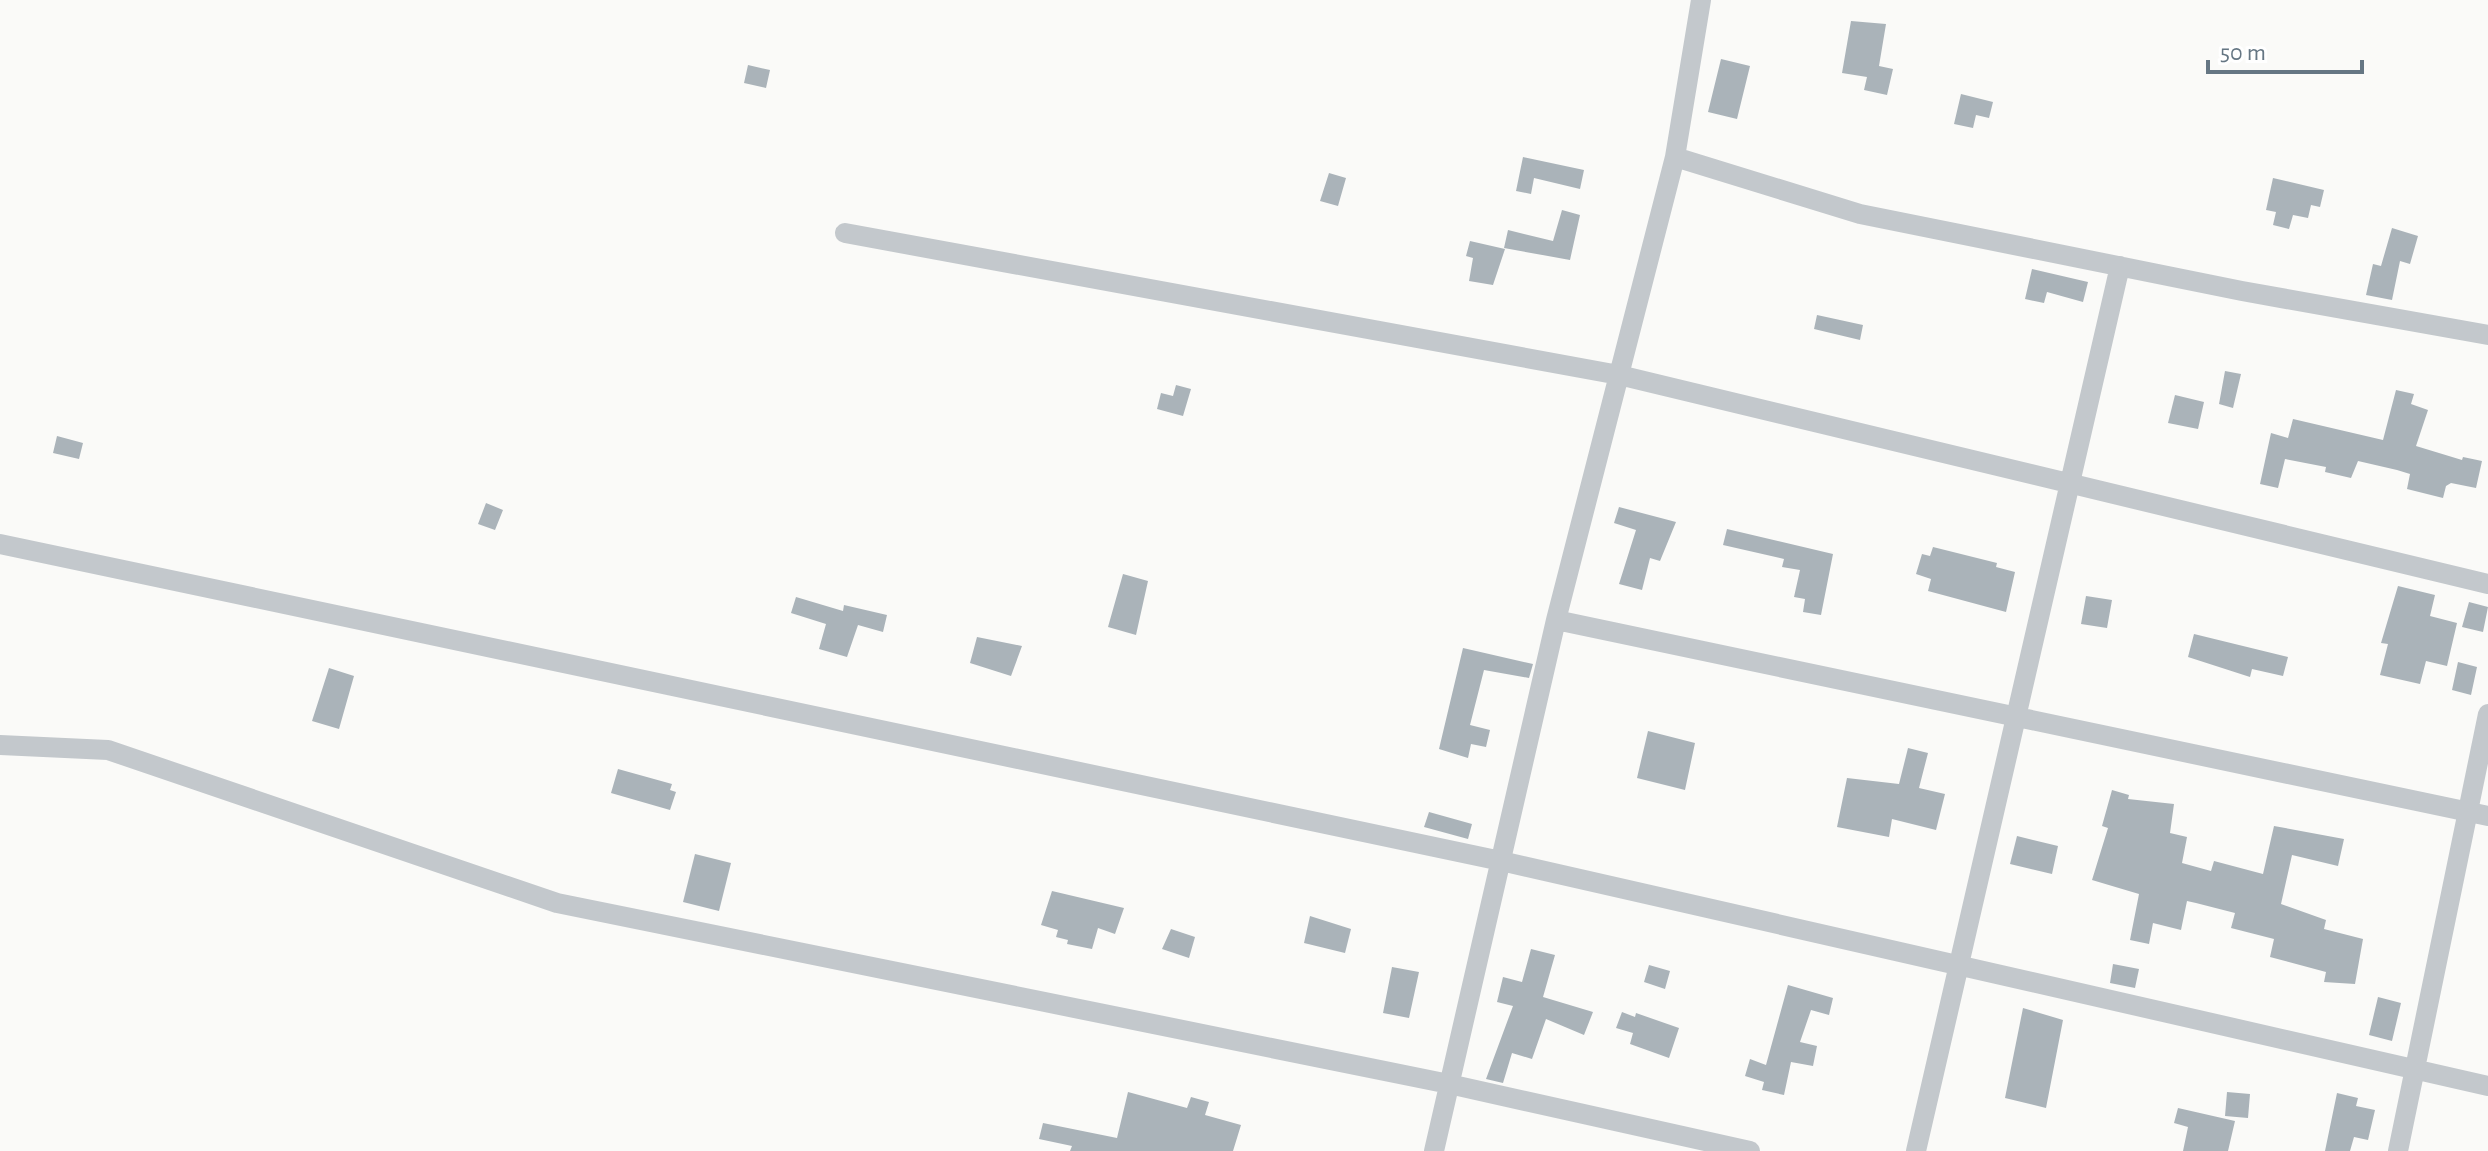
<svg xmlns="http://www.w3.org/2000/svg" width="2488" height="1151" viewBox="0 0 2488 1151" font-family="'Alegreya Sans',sans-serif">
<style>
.building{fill:#aab3b9}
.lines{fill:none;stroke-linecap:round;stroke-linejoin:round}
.minor{stroke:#c3c8cc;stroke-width:20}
</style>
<rect width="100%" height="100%" fill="#fafaf8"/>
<path class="building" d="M1851 21 1886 24 1879 66 1893 69 1887 95 1864 90 1867 77 1842 73Z
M1721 59 1750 66 1737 119 1708 112Z
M748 65 770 70 766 88 744 83Z
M1961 94 1993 102 1989 118 1976 115 1973 128 1954 124Z
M1523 157 1584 170 1580 189 1534 178 1531 194 1516 191Z
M1329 173 1346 178 1338 206 1320 201Z
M2273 178 2324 190 2320 207 2311 205 2308 218 2293 215 2289 229 2273 225 2276 212 2266 210Z
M1562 210 1580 215 1570 260 1504 248 1508 230 1553 241Z
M2392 228 2418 236 2410 264 2400 261 2392 300 2366 295 2373 264 2381 266Z
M1470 241 1505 249 1493 285 1469 281 1473 258 1466 256Z
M2032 269 2088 282 2083 302 2047 292 2044 303 2025 299Z
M1817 315 1863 325 1860 340 1814 329Z
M2225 371 2241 374 2233 408 2219 404Z
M1176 385 1191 389 1183 416 1157 409 1161 393 1173 396Z
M2396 390 2414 394 2411 404 2428 410 2416 446 2462 460 2463 457 2482 461 2476 488 2451 483 2446 486 2443 498 2407 489 2410 474 2397 470 2358 461 2351 478 2325 472 2326 467 2285 459 2278 488 2260 484 2271 433 2288 438 2293 419 2383 440Z
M2175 395 2204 402 2198 429 2168 423Z
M57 436 83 443 79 459 53 453Z
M486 503 503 510 495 530 478 524Z
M1619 507 1676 522 1660 561 1650 558 1642 590 1619 584 1636 530 1614 523Z
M1727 529 1833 554 1821 615 1803 612 1805 599 1794 597 1800 570 1782 567 1784 559 1723 545Z
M1933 547 1997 563 1996 567 2015 572 2006 612 1928 591 1931 579 1916 574 1922 554 1930 556Z
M1123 574 1148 581 1136 635 1108 627Z
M2398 586 2435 595 2430 616 2457 623 2447 666 2426 661 2420 684 2380 675 2388 644 2381 643Z
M2086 596 2112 600 2107 628 2081 624Z
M796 597 843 611 844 605 887 615 883 632 858 625 847 657 819 649 826 624 791 613Z
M2469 602 2488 607 2483 632 2462 627Z
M2194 634 2288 657 2283 676 2252 669 2250 677 2188 657Z
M977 637 1022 646 1011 676 970 663Z
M1463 648 1533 664 1529 678 1484 670 1470 725 1490 730 1486 747 1471 744 1468 758 1439 749Z
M2458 662 2477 667 2471 695 2452 690Z
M329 668 354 676 339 729 312 721Z
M1648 731 1695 743 1685 790 1637 778Z
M1908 748 1928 753 1919 788 1945 794 1936 830 1892 819 1889 837 1837 827 1847 778 1899 784Z
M618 769 672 784 670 790 676 792 670 810 611 793Z
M2112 790 2129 795 2128 799 2174 804 2170 833 2187 837 2182 863 2211 871 2214 861 2263 874 2274 826 2344 839 2338 866 2292 855 2281 904 2326 920 2324 929 2363 939 2355 984 2324 982 2326 972 2270 957 2274 939 2231 928 2235 913 2196 903 2187 901 2181 930 2153 923 2149 944 2130 940 2139 894 2092 880 2108 828 2102 826Z
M1429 812 1472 824 1468 839 1424 827Z
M2017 836 2058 846 2052 874 2010 864Z
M695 854 731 863 719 911 683 902Z
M1052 891 1124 908 1115 934 1098 928 1092 949 1067 944 1068 940 1056 937 1058 930 1041 925Z
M1310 916 1351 929 1345 953 1304 943Z
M1171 929 1195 937 1189 958 1162 949Z
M1531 949 1555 955 1543 997 1593 1012 1584 1035 1546 1019 1532 1059 1512 1053 1503 1083 1486 1079 1513 1006 1497 1002 1503 977 1522 982Z
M2113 964 2139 969 2135 988 2110 983Z
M1649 965 1670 971 1665 989 1644 982Z
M1392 967 1419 972 1409 1018 1383 1013Z
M1788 985 1833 998 1829 1015 1811 1010 1800 1042 1817 1046 1813 1066 1791 1062 1784 1095 1762 1090 1764 1082 1745 1076 1750 1059 1766 1065Z
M2378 997 2401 1003 2392 1041 2369 1035Z
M2023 1008 2063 1020 2046 1108 2005 1098Z
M1622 1012 1635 1017 1636 1013 1679 1028 1669 1058 1630 1044 1633 1033 1616 1028Z
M1128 1092 1187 1108 1191 1097 1209 1102 1205 1115 1241 1125 1233 1151H1070L1072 1146 1039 1139 1043 1123 1117 1138Z
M2227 1092 2250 1094 2248 1118 2225 1116Z
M2337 1093 2358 1098 2356 1106 2375 1110 2368 1140 2354 1137 2350 1151H2325Z
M2178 1108 2235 1121 2228 1151H2183L2188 1127 2174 1123Z"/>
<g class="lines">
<path class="minor" d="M1675 157 1860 214 2242 291 2488 335
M845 233 1619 375 2488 584
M0 544 1501 861 2488 1086
M1556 620 2488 816
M0 745 108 750 557 903 1449 1084 1750 1151
M1434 1151 1556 620 1675 157 1701 0
M1916 1151 2120 266
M2398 1151 2488 714"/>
</g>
<path d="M2208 60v12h154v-12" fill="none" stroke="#657683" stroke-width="4"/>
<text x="2220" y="60" font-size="24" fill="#657683" stroke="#ffffff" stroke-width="6" paint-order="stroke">50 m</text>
</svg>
